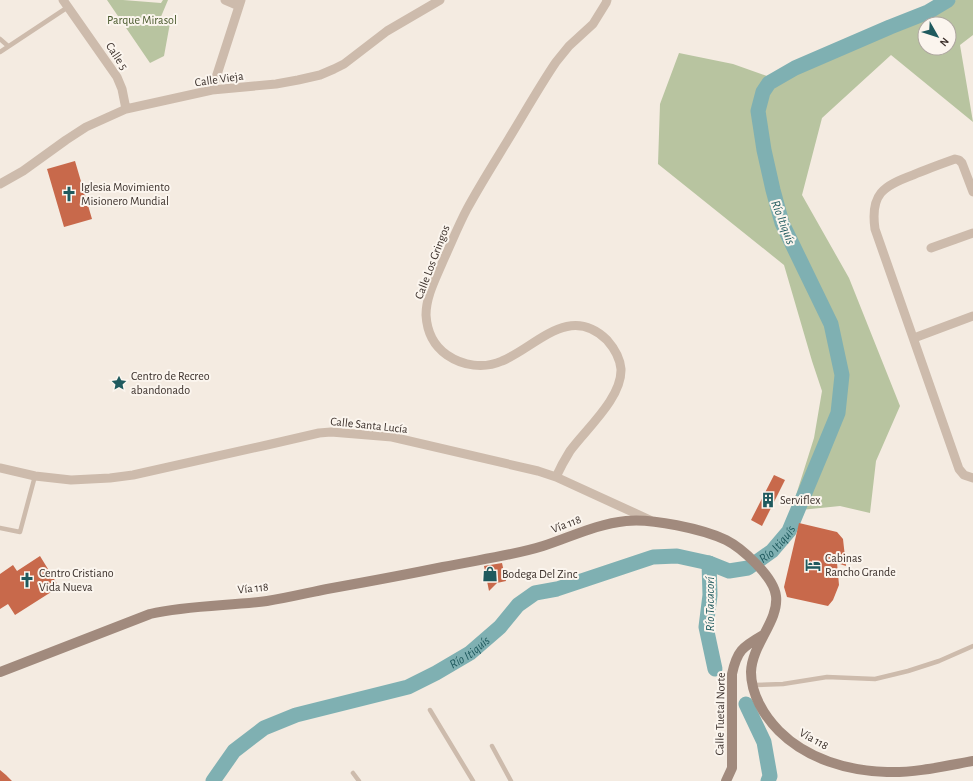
<svg xmlns="http://www.w3.org/2000/svg" width="973" height="781" viewBox="0 0 973 781" font-family="'Alegreya Sans',sans-serif">
<style>
.green{fill:#b8c4a0;fill-rule:evenodd}
.lines{fill:none;stroke-linecap:round;stroke-linejoin:round}
.river{stroke:#7fb0b2;stroke-width:15}
.building{fill:#c8694b}
.lane{stroke:#cdbbac;stroke-width:4.5}
.street{stroke:#cdbbac;stroke-width:9}
.secondary{stroke:#a18a7d;stroke-width:10}
.labels{text-anchor:middle;stroke-width:4;stroke-linejoin:round;paint-order:stroke}
.park-label{font-size:12px;fill:#4a5a2e;stroke:#fbf5ee}
.street-label{font-size:12px;fill:#3b302b;stroke:#fbf5ee}
.poi-label{font-size:12px;fill:#3b302b;stroke:#fbf5ee;text-anchor:start}
.water-label{font-size:13px;font-style:italic;fill:#1f5a5e;stroke:#fbf5ee}
</style>
<rect width="100%" height="100%" fill="#f4ebe1"/>
<path class="green" d="M107 0H123L161 3 163 0H168L160 19 170 23 164 56 150 63Z
M956 0H973V35L960 45 973 122 891 55 822 118 802 195 849 278 900 406 876 461 870 513 840 506 791 511 814 438 822 391 812 361 784 265 658 164 660 104 679 53 733 64 767 76ZM925 24H949V48H925Z"/>
<g class="lines">
<g class="river">
<path d="M709 563 710 595 706 627 715 669"/>
<path d="M746 704 764 742 770 776 768 781"/>
<path id="s1" d="M213 781 234 751 264 728 296 715 408 687 436 673 470 653 500 627 518 605 535 593 557 589 653 557 677 556 709 563 729 571 748 568 772 551 789 531 822 452 838 413 842 375 831 324 782 223 773 190 764 150 758 111 763 92 769 83 795 68 890 27 928 12 948 0"/>
</g>
</g>
<path class="building" d="M75 161 92 219 64 227 47 169Z
M774 475 785 480 762 526 751 520Z
M799 523 837 532 843 539 846 566 837 563 839 585 833 600 828 606 787 597 784 587Z
M40 556 59 587 15 615 8 604 0 609V574L13 565 17 571Z
M502 563 506 581 497 583 489 591 484 566Z
M0 770 6 775 12 781H0Z"/>
<g class="lines">
<path class="lane" d="M0 39 8 46
M0 52 68 7
M0 528 20 532 35 476
M753 685 783 684 827 677 875 679 908 671 939 661 973 646
M430 710 473 781
M492 746 511 781
M353 773 359 781"/>
<path class="street" d="M63 0 117 77 122 89 126 109
M225 0 239 6
M212 90 241 0
M0 184 23 171 66 140 86 127 126 109 212 90 276 84 298 80 320 75 334 69 344 64 387 31 440 0
M973 192 962 163 959 160 955 159C941 164 927 169 913 175 883 186 870 194 875 229L959 469 964 475 973 478
M931 248 973 233
M914 338 973 316
M0 468 35 476 71 480 110 478 133 475 267 445 319 433 331 432 392 437 538 471 556 477 650 520
M556 477C560 468 565 459 570 451 586 429 622 398 621 369 620 358 614 348 607 340 569 303 536 347 502 361 484 369 463 366 447 355 434 346 427 332 426 315 426 296 436 278 443 261 451 244 458 226 467 209 480 185 494 163 508 140 524 114 539 87 556 62L569 46 593 24 606 3 607 0"/>
<path class="secondary" d="M0 672 150 614C188 605 228 606 267 601 287 598 307 593 327 589 366 582 404 575 443 567 476 560 511 556 543 546 571 537 596 524 626 521 651 518 703 529 726 540 742 548 774 577 776 596 779 621 752 644 751 672 751 694 764 716 779 731 807 759 848 771 887 772 915 773 945 766 973 761
M726 781 732 768V674C737 651 742 647 763 635"/>
</g>
<defs>
<symbol id="church-bare" viewBox="-9 -9 18 18"><path d="M-1.2-6h2.4v3.5h3.3v2.4h-3.3V6h-2.4V-.1h-3.3v-2.4h3.3Z" fill="#1f5a5e" stroke="#fbf5ee" stroke-width="2.5" paint-order="stroke"/></symbol>
<symbol id="sight-bare" viewBox="-9 -9 18 18"><path d="M0-6L1.8-2.2L6-1.7L2.9 1.2L3.7 5.4L0 3.3L-3.7 5.4L-2.9 1.2L-6-1.7L-1.8-2.2Z" fill="#1f5a5e" stroke="#fbf5ee" stroke-width="2.5" paint-order="stroke"/></symbol>
<symbol id="building-bare" viewBox="-9 -9 18 18"><path d="M-4-6H4V6H1V3H-1V6H-4ZM-2.5-4.3h1.7v1.8h-1.7ZM.8-4.3h1.7v1.8H.8ZM-2.5-1h1.7V.8h-1.7ZM.8-1h1.7V.8H.8Z" fill="#1f5a5e" stroke="#fbf5ee" stroke-width="2.5" paint-order="stroke"/></symbol>
<symbol id="hotel-bare" viewBox="-9 -9 18 18"><path d="M-6-4.5h1.5V1H6V5H4.5V3h-9V5H-6ZM-4 0a1.8 1.8 0 1 1 3.6 0ZM.5 0V-2.5h3Q6-2.5 6 0Z" fill="#1f5a5e" stroke="#fbf5ee" stroke-width="2.5" paint-order="stroke"/></symbol>
<symbol id="shop-bare" viewBox="-9 -9 18 18"><path d="M-5-2.5h2.3a2.7 3.5 0 0 1 5.4 0H5L5.5 6h-11ZM-1.5-2.5h3a1.5 2.3 0 0 0-3 0Z" fill="#1f5a5e" stroke="#fbf5ee" stroke-width="2.5" paint-order="stroke"/></symbol>
</defs>
<g fill-rule="evenodd">
<use href="#church-bare" x="58" y="183" width="22" height="22"/>
<use href="#sight-bare" x="108" y="372" width="22" height="22"/>
<use href="#building-bare" x="757" y="489" width="22" height="22"/>
<use href="#hotel-bare" x="802" y="554" width="22" height="22"/>
<use href="#shop-bare" x="479" y="563" width="22" height="22"/>
<use href="#church-bare" x="16" y="569" width="22" height="22"/>
</g>
<g class="labels">
<g class="park-label">
<text x="142" y="24">Parque Mirasol</text>
</g>
<g class="street-label">
<text transform="translate(117 56) rotate(57)" y="4">Calle 5</text>
<text transform="translate(219 79) rotate(-8)" y="4">Calle Vieja</text>
<text transform="translate(432 262) rotate(-69)" y="4">Calle Los Gringos</text>
<text transform="translate(369 425) rotate(6)" y="4">Calle Santa Lucía</text>
<text transform="translate(566 524) rotate(-21)" y="4">Vía 118</text>
<text transform="translate(253 588) rotate(-6)" y="4">Vía 118</text>
<text transform="translate(720 714) rotate(-89)" y="4">Calle Tuetal Norte</text>
<text transform="translate(814 739) rotate(29)" y="4">Vía 118</text>
</g>
<g class="poi-label">
<text x="81" y="191">Iglesia Movimiento<tspan x="81" dy="14">Misionero Mundial</tspan></text>
<text x="131" y="380">Centro de Recreo<tspan x="131" dy="14">abandonado</tspan></text>
<text x="780" y="504">Serviflex</text>
<text x="825" y="562">Cabinas<tspan x="825" dy="14">Rancho Grande</tspan></text>
<text x="39" y="577">Centro Cristiano<tspan x="39" dy="14">Vida Nueva</tspan></text>
<text x="502" y="578">Bodega Del Zinc</text>
</g>
<g class="water-label">
<text transform="translate(784 222) rotate(69)" y="5">Río Itiquís</text>
<text dy="5" stroke="none"><textPath href="#s1" startOffset="643">Río Itiquís</textPath></text>
<text transform="translate(709 604) rotate(-90)" y="5">Río Tacacorí</text>
<text dy="5" stroke="none"><textPath href="#s1" startOffset="295">Río Itiquís</textPath></text>
</g>
</g>
<g transform="translate(937 36) rotate(129)"><circle r="19" fill="#fbf5ee" stroke="#aea6a0"/>
<path d="M0-3L7 15L0 10L-7 15Z" fill="#1f5a5e"/>
<text y="-6" font-size="11" font-weight="bold" text-anchor="middle" fill="#3b302b">N</text>
</g>
</svg>
